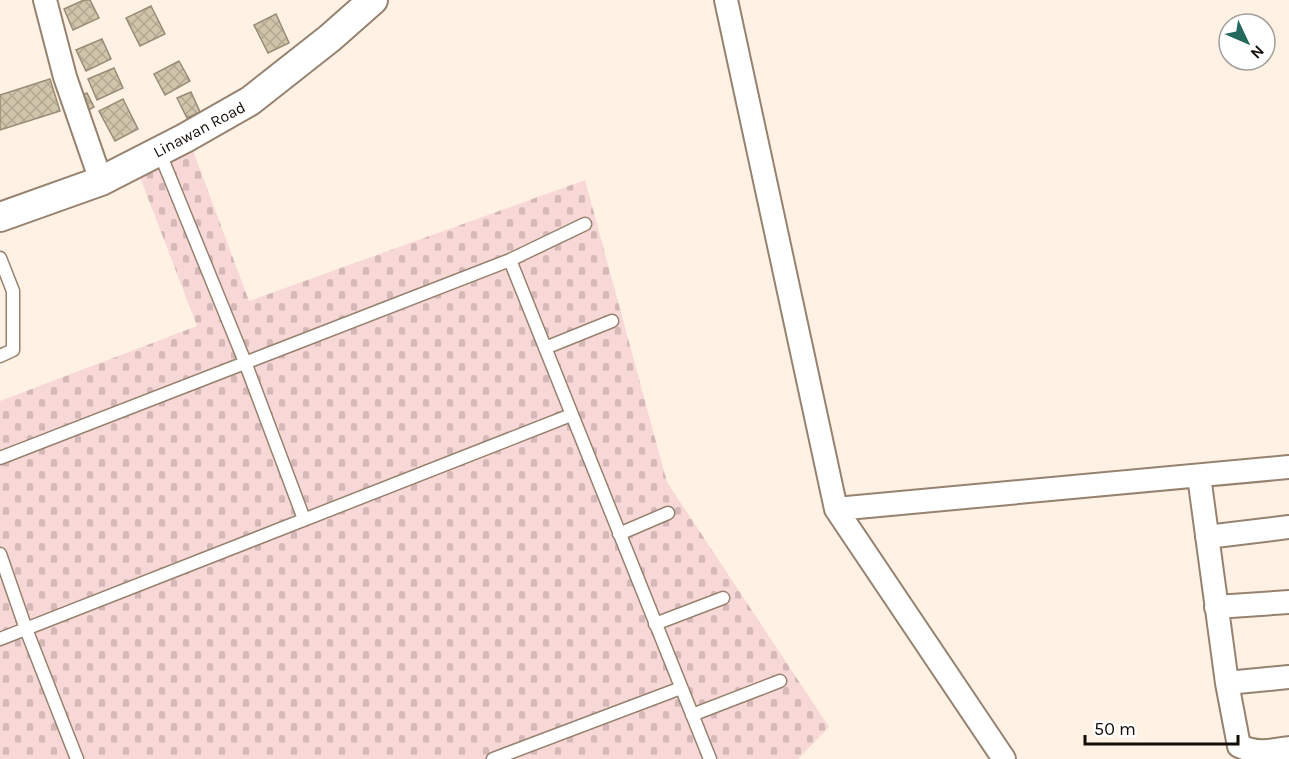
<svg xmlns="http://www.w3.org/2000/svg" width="1289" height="759" viewBox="0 0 1289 759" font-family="Karla,sans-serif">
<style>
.cemetery{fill:url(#cemetery-stones)}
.building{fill:url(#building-cross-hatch);stroke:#978d74;stroke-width:1.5}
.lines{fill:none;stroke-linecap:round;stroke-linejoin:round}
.service-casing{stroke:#96826f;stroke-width:15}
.minor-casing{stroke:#96826f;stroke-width:26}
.tertiary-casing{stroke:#96826f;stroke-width:32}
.service{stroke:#fff;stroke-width:12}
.minor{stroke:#fff;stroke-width:22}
.tertiary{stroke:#fff;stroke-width:28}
.labels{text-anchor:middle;stroke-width:6;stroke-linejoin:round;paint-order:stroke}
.street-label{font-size:16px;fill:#140d06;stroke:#fff}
</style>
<defs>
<pattern id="cemetery-stones" width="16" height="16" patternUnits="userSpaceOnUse" patternTransform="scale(1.5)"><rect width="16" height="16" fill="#f8d8d7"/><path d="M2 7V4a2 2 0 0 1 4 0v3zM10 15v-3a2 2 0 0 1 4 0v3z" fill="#d4b8b7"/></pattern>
<pattern id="building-cross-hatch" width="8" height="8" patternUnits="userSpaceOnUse" patternTransform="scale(1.5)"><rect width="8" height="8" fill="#d0c5ab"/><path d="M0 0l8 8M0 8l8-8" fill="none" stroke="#b2a892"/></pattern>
</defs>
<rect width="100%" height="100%" fill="#fff1e4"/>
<path class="cemetery" d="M192 148 249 301 585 180 667 482 829 727 798 759H0V401L197 326 140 177Z"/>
<path class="building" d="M84 0H90L99 18 73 30 64 9Z
M151 6 165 34 140 46 126 18Z
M276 14 289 43 268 53 254 25Z
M102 39 111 59 86 71 76 50Z
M179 61 190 81 165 95 154 74Z
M114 68 123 88 97 100 88 79Z
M50 79 60 111 0 130V95Z
M191 92 200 112 187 118 177 98Z
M87 93 94 107 83 113 76 98Z
M123 99 138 129 115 141 99 111Z"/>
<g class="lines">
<defs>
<path id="service" d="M159 151 245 362 304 519
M0 258 13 291V350L0 356
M510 260 710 759
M545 348 612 321
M0 458 510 260 585 224
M619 534 668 513
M0 554 26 629 77 759
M655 624 723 598
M0 639 571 415
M692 715 780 681
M493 759 681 688"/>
<path id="minor" d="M45 0 65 77 101 181
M726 0 836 509 1004 759
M1199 476 1227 683 1239 746C1257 754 1270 751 1289 748
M836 509 1289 467
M1207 537 1289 527
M1216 607 1289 602
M1227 683 1289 677"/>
<path id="tertiary" d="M0 217 101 181 185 138 250 101 330 38 373 0"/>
</defs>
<use href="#service" class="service-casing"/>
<use href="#minor" class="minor-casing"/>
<use href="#tertiary" class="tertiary-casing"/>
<use href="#service" class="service"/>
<use href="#minor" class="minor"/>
<use href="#tertiary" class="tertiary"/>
</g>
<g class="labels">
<g class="street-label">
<text transform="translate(199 129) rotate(-28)" y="6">Linawan Road</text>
</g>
</g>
<g transform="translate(1247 42) rotate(134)"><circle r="28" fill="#ffffff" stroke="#a19e9b" stroke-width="1.5"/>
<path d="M0-4.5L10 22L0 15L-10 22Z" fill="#23695d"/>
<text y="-9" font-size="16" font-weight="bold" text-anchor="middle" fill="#140d06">N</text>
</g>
<path d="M1085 735v9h153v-9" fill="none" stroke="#140d06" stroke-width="3"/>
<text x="1094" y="735" font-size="18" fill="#140d06" stroke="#ffffff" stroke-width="4.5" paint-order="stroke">50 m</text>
</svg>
